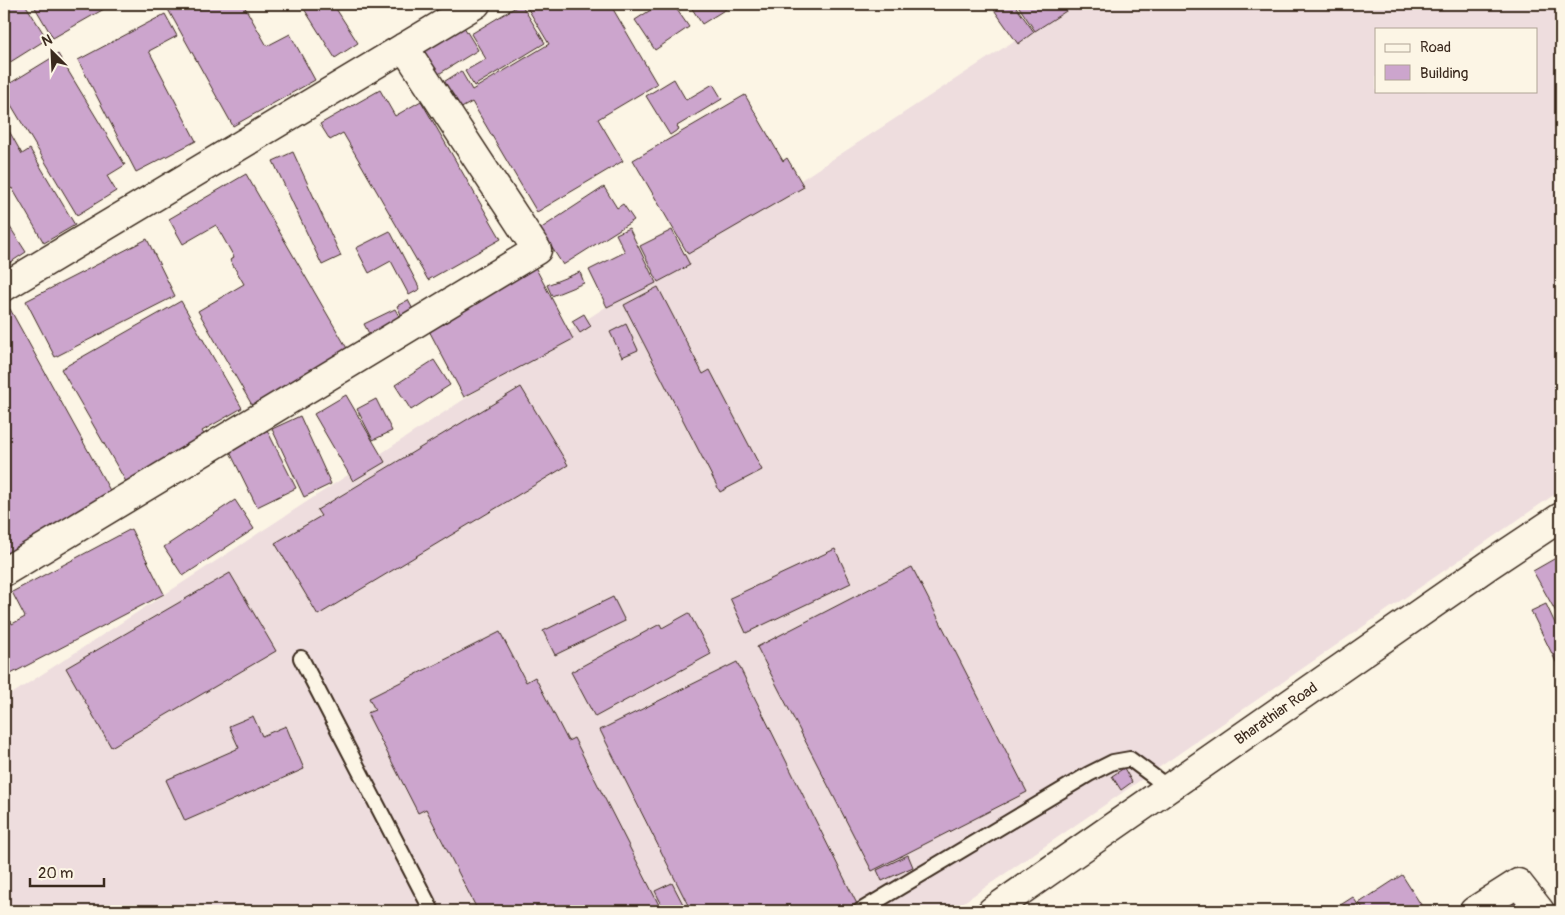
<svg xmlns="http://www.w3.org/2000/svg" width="1565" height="915" viewBox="0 0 1565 915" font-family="Pangolin,sans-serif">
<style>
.built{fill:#eeddde;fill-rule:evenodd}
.building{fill:#cca5cd;stroke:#3b2a1e}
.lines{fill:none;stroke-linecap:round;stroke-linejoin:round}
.service-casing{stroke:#3b2a1e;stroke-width:18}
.minor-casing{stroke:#3b2a1e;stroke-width:31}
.tertiary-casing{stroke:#3b2a1e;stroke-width:31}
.service{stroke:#fcf5e5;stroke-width:14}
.minor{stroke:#fcf5e5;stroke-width:28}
.tertiary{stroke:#fcf5e5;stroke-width:28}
.labels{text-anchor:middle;stroke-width:5;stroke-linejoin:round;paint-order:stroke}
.street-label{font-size:15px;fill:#3b2a1e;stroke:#fcf5e5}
</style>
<rect width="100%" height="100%" fill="#fcf5e5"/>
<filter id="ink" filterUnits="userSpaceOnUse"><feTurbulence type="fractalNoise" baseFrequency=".02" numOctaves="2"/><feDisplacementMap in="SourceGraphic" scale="10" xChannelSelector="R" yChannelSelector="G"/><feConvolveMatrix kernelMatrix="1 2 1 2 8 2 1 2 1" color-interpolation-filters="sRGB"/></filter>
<g filter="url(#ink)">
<path class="built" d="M1071 4H1561V490L951 911H4V699ZM1376 29H1536V91H1376Z"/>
<path class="building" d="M4 4H25L47 39 4 66Z
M33 4H110L111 5 53 38Z
M165 4H243L267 46 290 34 315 80 233 126Z
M301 4H333L358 43 335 58Z
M521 4 545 43 474 86 465 71 486 59 471 34Z
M525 4H610L657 84 598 119 623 161 537 212 472 102 458 110 442 83 461 71 472 90 549 44Z
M660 4H673L689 27 655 50 635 20Z
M689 4H734L702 24Z
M990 4H1014L1034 32 1018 44Z
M1017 4H1077L1035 31Z
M165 14 177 36 149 51 196 141 136 172 78 60Z
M464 27 478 50 437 75 423 52Z
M58 54 125 165 107 176 116 191 77 215 4 93V87Z
M674 79 686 100 713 84 722 99 677 126 679 129 670 135 646 96Z
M380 90 395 116 421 101 501 239 428 280 343 133 330 140 320 124Z
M745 95 783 161 787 158 804 187 688 254 633 160Z
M4 122 22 154 30 149 75 225 44 243 12 188 4 193Z
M293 152 341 256 322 265 273 161Z
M246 174 352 357 256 412 198 311 244 284 230 260 234 257 216 225 183 244 169 219Z
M604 187 617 208 623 204 634 220 563 265 540 229Z
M4 218 26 252 5 266 4 264Z
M629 228 656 283 607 307 589 270 625 252 616 234Z
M672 230 690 265 658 282 640 246Z
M390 231 420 289 409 295 391 261 369 273 356 248Z
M147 239 175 296 55 357 26 301Z
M534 265 573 339 464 397 425 323Z
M580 272 584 283 552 296 547 285Z
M658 287 703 374 710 370 762 470 720 492 624 305Z
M408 300 418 319 406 325 397 306Z
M181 301 242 408 202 431 208 441 129 487 61 369Z
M10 309 113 496 4 556V312Z
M395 309 405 327 374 343 364 324Z
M584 314 591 326 580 333 572 321Z
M626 324 638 350 622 357 610 332Z
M434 360 450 385 411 410 395 385Z
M521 387 568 465 318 615 275 543 321 516 317 510Z
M346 395 385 462 353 481 314 414Z
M376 399 392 431 373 440 357 409Z
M300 416 331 484 304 497 272 429Z
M266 428 296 488 257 507 228 448Z
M235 500 254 529 183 576 164 547Z
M131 529 164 594 5 677 4 674V625L11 621 12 624 25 617 12 592Z
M835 549 851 583 746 633 730 598Z
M1561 555V621L1533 571Z
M912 567 1027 792 872 871 757 647Z
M230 573 276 651 111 747 66 668Z
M613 597 625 621 555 655 543 631Z
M1546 604 1561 636V672L1531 611Z
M689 613 711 654 595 717 571 672 660 624 662 628Z
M500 632 526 682 535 677 568 741 574 738 662 911H478L426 809 418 813 367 713 375 710 369 698Z
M737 662 859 908 852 911H691L600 730Z
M253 716 262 736 286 726 304 769 185 821 166 780 239 748 229 726Z
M1124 768 1132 782 1121 790 1112 776Z
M908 855 913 867 882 881 877 870Z
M1402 875 1425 911H1365L1359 903Z
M672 883 685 908 678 911H665L655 891Z
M1353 897 1362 911H1331Z
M1520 900 1524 911H1496Z"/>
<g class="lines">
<defs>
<path id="service" d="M301 658 432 911
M860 911 1089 774 1113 762 1130 759 1169 788"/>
<path id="minor" d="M4 287 476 4
M4 572 537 250 404 47
M1474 911 1518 883 1540 911"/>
<g id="tertiary">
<path id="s1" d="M992 911 1489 565 1561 517"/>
</g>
</defs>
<use href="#service" class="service-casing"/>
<use href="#minor" class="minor-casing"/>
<use href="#tertiary" class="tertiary-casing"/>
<use href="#service" class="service"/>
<use href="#minor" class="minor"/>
<use href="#tertiary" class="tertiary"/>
</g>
</g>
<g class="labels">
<g class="street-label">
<text dy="5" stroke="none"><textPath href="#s1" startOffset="346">Bharathiar Road</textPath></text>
</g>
</g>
<rect width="1565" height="915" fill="none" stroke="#fcf5e5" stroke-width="20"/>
<rect x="10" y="10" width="1545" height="895" fill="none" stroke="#3b2a1e" stroke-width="2" filter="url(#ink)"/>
<rect x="1375" y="28" width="162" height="65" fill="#fcf5e5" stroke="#afa495"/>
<rect x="1385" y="44" width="25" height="8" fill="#fcf5e5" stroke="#afa495"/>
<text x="1420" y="52" font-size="15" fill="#3b2a1e">Road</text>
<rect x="1385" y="65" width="25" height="15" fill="#cca5cd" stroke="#afa495"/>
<text x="1420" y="78" font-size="15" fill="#3b2a1e">Building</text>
<g transform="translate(52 52) rotate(336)" stroke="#fcf5e5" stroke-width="4" paint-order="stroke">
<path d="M0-4L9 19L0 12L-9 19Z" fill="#3b2a1e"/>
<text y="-8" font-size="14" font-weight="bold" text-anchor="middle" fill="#3b2a1e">N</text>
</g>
<path d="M30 878v8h74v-8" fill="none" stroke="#3b2a1e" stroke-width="2.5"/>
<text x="38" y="878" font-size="15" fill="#3b2a1e" stroke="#fcf5e5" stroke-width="4" paint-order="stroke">20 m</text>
</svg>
